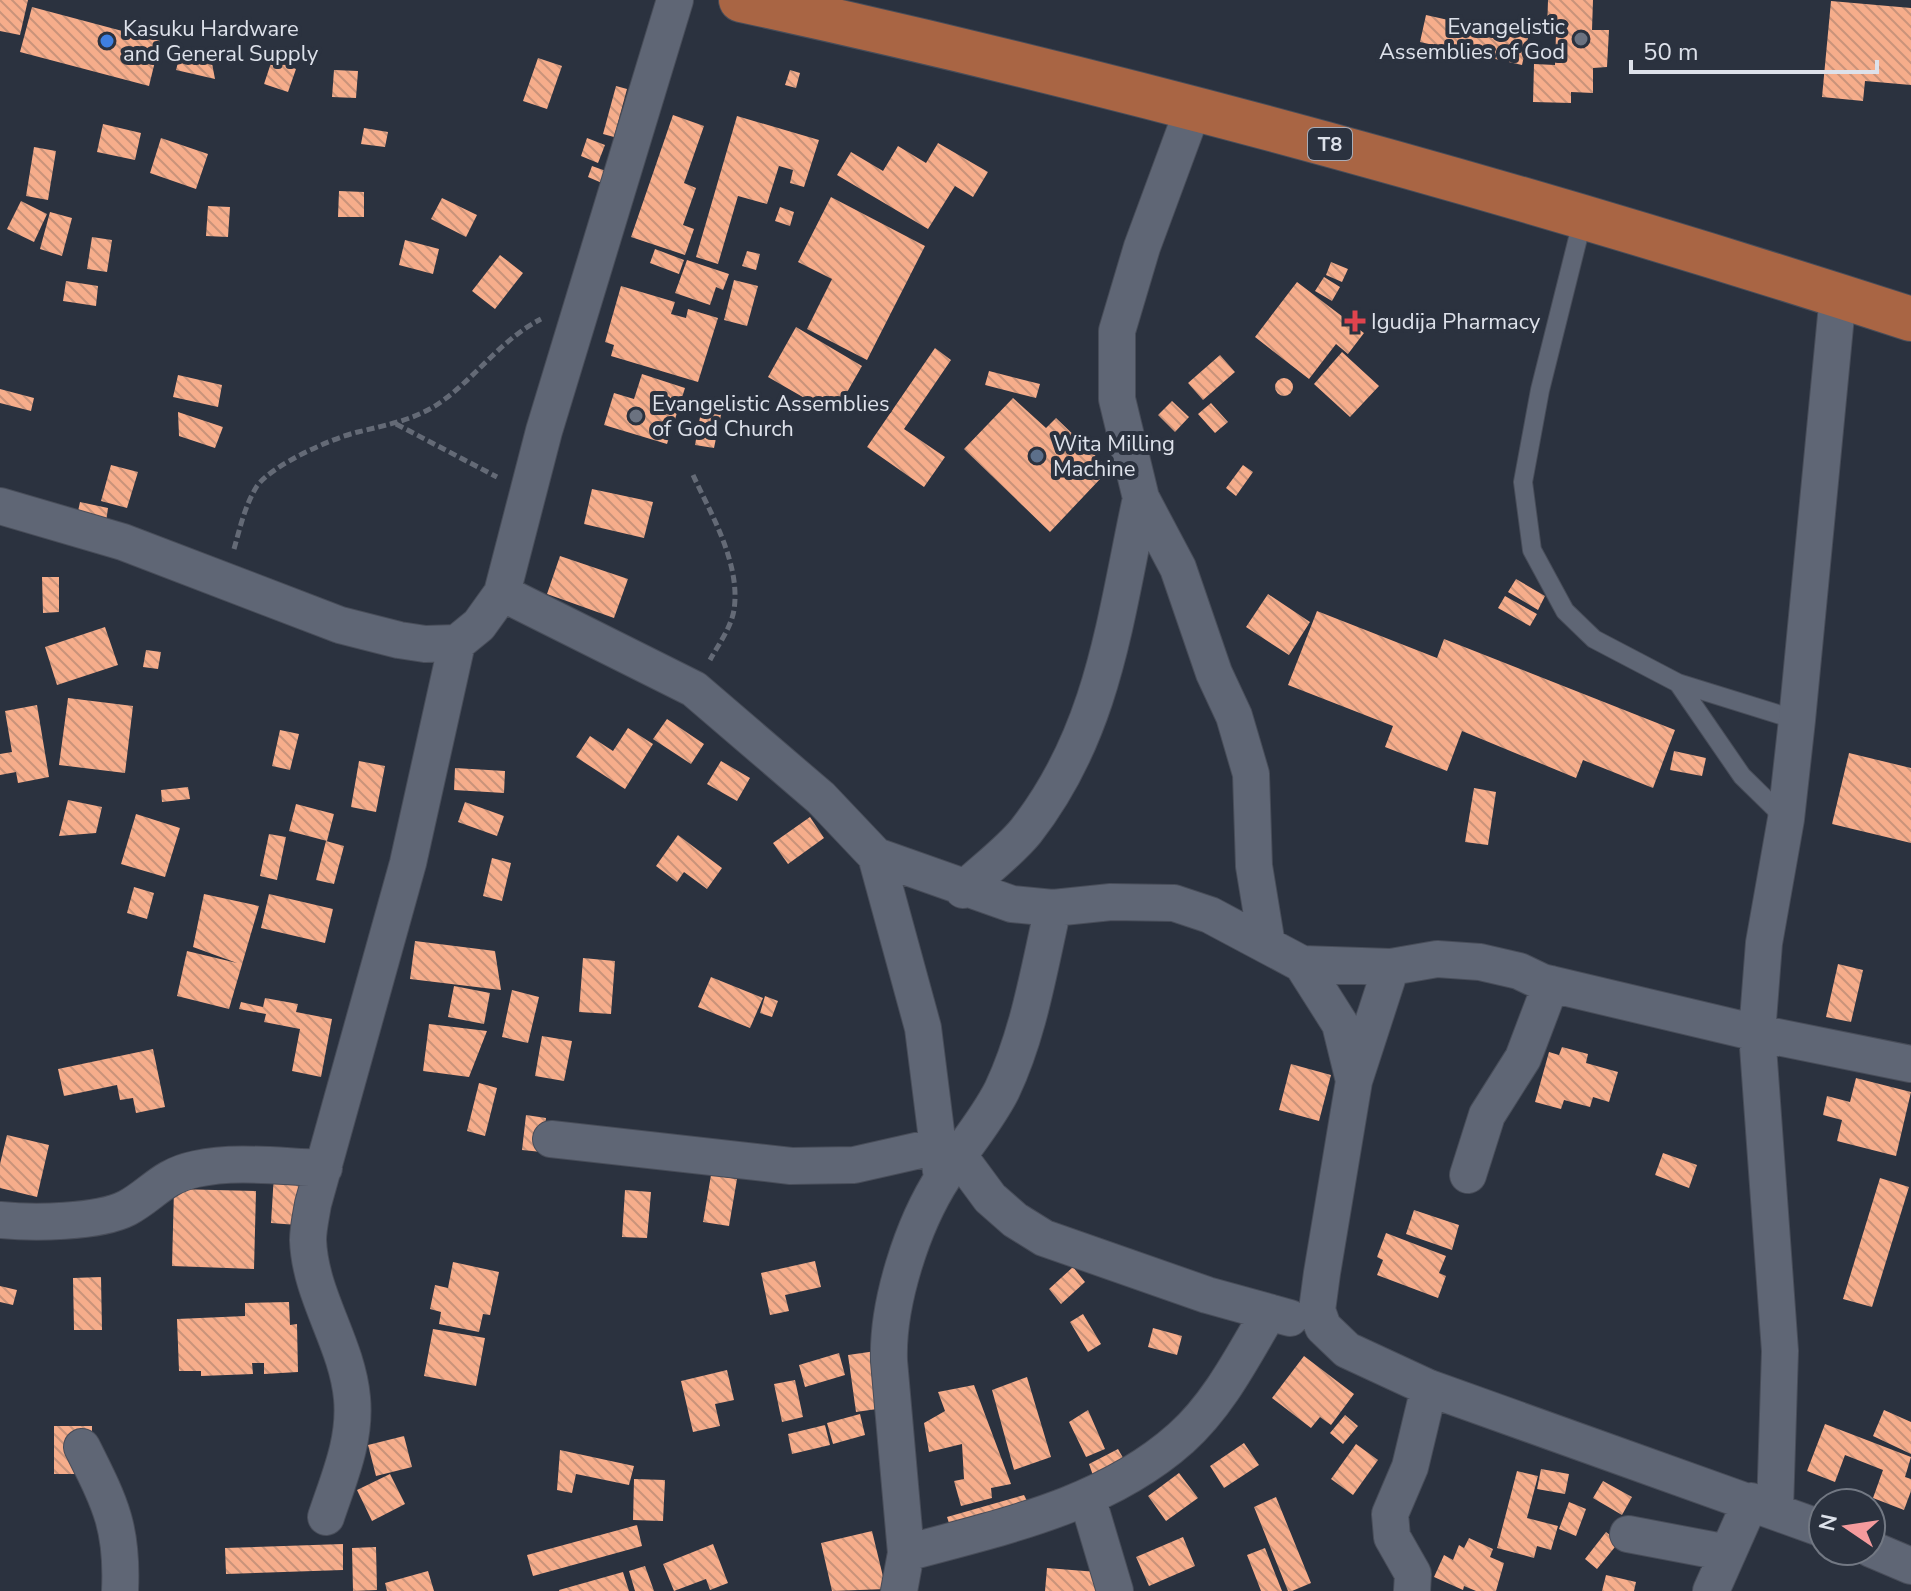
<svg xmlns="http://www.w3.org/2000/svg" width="1911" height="1591" viewBox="0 0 1911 1591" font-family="'Nunito Sans',sans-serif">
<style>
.building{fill:url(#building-back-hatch)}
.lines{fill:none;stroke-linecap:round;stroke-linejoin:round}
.lane-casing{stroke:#484d59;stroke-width:20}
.street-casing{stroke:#484d59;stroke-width:38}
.primary-casing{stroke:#484d59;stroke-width:46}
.path{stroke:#646a76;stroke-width:5;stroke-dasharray:8 4;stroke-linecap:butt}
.lane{stroke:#5f6675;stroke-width:18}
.street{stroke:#5f6675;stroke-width:36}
.primary{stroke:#a96544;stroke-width:44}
.worship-dot{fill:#6b7280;stroke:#2b323f;stroke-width:3}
.shop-dot{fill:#3f7fe0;stroke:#2b323f;stroke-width:3}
.health-dot{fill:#e0444e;stroke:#2b323f;stroke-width:3}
.service-dot{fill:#5c6f8a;stroke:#2b323f;stroke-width:3}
.labels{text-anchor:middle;stroke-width:8;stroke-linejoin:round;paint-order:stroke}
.shield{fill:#2b323f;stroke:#a8acb7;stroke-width:2}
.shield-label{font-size:20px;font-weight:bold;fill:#dde1ea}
.poi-label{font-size:22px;fill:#dde1ea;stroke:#2b323f;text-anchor:start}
</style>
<defs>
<pattern id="building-back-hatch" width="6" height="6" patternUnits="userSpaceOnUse" patternTransform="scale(2)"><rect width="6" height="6" fill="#f6ad8b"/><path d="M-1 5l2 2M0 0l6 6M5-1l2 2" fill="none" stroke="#c9937a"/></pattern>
</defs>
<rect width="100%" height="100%" fill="#2b323f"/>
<path class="building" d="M0 0H28L20 35 0 31Z
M1548 0H1593L1592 30H1609L1607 67 1593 68V93L1571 92V103L1533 102 1534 64 1555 65 1556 33H1547Z
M1831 1 1911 8V85L1865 81 1863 101 1822 97Z
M32 7 160 41 149 86 20 52Z
M1426 15 1528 38 1522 65 1420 42Z
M181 51 211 58 215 79 176 70Z
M538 58 562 66 547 109 523 101Z
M272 60 296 69 288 92 264 84Z
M334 70 358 71 356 98 332 97Z
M790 70 800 73 796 88 785 85Z
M616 86 627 89 614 137 603 134Z
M673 115 704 126 684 183 696 188 683 225 694 229 685 255 631 237Z
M737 116 819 140 804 187 790 183 793 170 779 166 767 204 738 196 718 264 696 257Z
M103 124 141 133 135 160 97 152Z
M364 128 388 132 385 147 361 144Z
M161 138 208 154 196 189 150 173Z
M587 138 605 145 598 163 581 156Z
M938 143 988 172 973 197 955 186 928 229 837 175 851 152 883 171 898 146 926 163Z
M34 147 56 151 48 200 26 196Z
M592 166 606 171 602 183 588 177Z
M339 191 364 192V217H338Z
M831 197 925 246 867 360 807 329 832 279 798 262Z
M442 198 477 215 466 237 431 219Z
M21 201 47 214 34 242 7 229Z
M208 206 230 207 228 237 206 236Z
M780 207 794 212 790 226 775 221Z
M50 212 72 218 62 256 40 249Z
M92 237 112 240 107 272 87 269Z
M405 240 439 249 433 274 399 265Z
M655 249 684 260 679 274 650 263Z
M747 251 760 254 756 270 742 266Z
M500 255 523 273 495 309 472 291Z
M687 260 729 274 723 290 716 287 710 305 675 293Z
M1331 262 1348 269 1342 282 1326 275Z
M1324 277 1340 287 1332 301 1315 291Z
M734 280 758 286 747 326 724 320Z
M66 281 98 286 96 306 63 301Z
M1297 282 1364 333 1348 354 1336 344 1309 379 1255 337Z
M621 286 675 302 671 314 686 318 688 309 718 318 698 382 611 356 614 345 605 342Z
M796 327 862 366 834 415 768 377Z
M935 348 951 360 904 429 945 457 924 487 867 447Z
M1342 352 1379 386 1350 417 1314 384Z
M1220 355 1235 372 1203 400 1188 383Z
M989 371 1040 384 1036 398 985 385Z
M642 374 685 388 667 444 604 425 614 393 634 399Z
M178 375 222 385 218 407 173 397Z
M1275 387a9 9 0 1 1 18 0a9 9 0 1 1-18 0Z
M0 389 34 398 31 411 0 403Z
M1013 398 1046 428 1056 418 1105 465 1096 474 1101 478 1050 532 964 449Z
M1172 401 1189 417 1175 432 1158 415Z
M1211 403 1228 422 1215 433 1198 414Z
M702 406 722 410 714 448 695 445Z
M178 412 223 427 215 448 179 436Z
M111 465 138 472 127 508 101 501Z
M1243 465 1253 472 1236 496 1226 488Z
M592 489 653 502 644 538 584 524Z
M80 502 108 508 106 522 77 516Z
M560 556 628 579 614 618 547 594Z
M42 577H59V612L43 613Z
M1516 579 1545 596 1538 610 1508 592Z
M1268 594 1310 622 1289 655 1246 627Z
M1505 596 1537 614 1530 626 1498 608Z
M1317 611 1437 658 1444 639 1675 730 1653 788 1583 760 1576 778 1462 731 1447 771 1385 747 1393 726 1288 685Z
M105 627 118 665 57 685 45 647Z
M146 650 161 652 158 669 143 667Z
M68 698 133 706 125 773 59 765Z
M37 705 49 777 18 783 16 772 0 775V754L12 752 5 711Z
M667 719 704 744 691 764 653 739Z
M628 728 653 744 625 789 576 757 590 736 613 751Z
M280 730 299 734 290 770 272 766Z
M1674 751 1706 758 1702 776 1670 770Z
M1849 753 1911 768V843L1832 824Z
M359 761 385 766 376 812 351 807Z
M721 761 750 778 737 801 707 784Z
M455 768 505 771 504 793 454 790Z
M188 787 190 799 162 802 161 790Z
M1474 788 1496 792 1488 845 1465 842Z
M68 800 102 807 96 833 59 836Z
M465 802 504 816 497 836 458 822Z
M296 804 334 814 327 841 289 831Z
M136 814 180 828 165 877 121 864Z
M810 817 824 838 788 864 773 843Z
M269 834 286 837 277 880 260 876Z
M678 835 722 868 707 889 684 872 677 882 656 866Z
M326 841 344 846 334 884 316 880Z
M492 858 511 863 502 901 483 896Z
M134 887 154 893 147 919 127 913Z
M204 894 259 906 229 1009 177 996 187 951 237 963 193 947Z
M269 894 333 909 325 943 261 928Z
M415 941 495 951 501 990 410 979Z
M583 958 615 961 611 1014 579 1012Z
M1838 964 1863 970 1851 1022 1826 1017Z
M711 977 763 998 750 1028 698 1007Z
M454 986 490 993 484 1024 448 1017Z
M512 990 539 997 528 1043 502 1037Z
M765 996 778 1001 772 1017 760 1013Z
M265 998 298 1004 296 1012 332 1019 321 1077 292 1071 300 1029 264 1022 266 1014 239 1009 241 1002 263 1007Z
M429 1024 487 1031 469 1077 423 1071Z
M542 1036 572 1041 564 1081 535 1076Z
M1562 1047 1588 1054 1586 1063 1618 1072 1609 1102 1593 1097 1590 1107 1564 1100 1561 1109 1535 1102 1549 1052 1559 1055Z
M153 1049 165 1107 136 1113 133 1098 120 1100 117 1085 64 1096 58 1069Z
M1291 1064 1331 1075 1319 1121 1279 1110Z
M1856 1078 1911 1092 1896 1156 1837 1141 1842 1120 1823 1115 1827 1096 1850 1102Z
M479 1083 497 1088 485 1136 467 1131Z
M526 1115 546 1118 542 1152 522 1150Z
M7 1135 49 1145 37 1197 0 1188V1164Z
M1663 1153 1697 1165 1689 1188 1655 1175Z
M274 1174 300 1175 297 1225 271 1223Z
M711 1175 737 1179 729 1226 703 1222Z
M1880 1178 1909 1187 1872 1307 1843 1299Z
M174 1189 256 1191 254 1269 172 1266Z
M625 1190 651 1192 647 1238 622 1237Z
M1414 1210 1459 1225 1452 1250 1406 1234Z
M1386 1233 1446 1256 1439 1273 1446 1276 1438 1298 1377 1275 1383 1260 1377 1257Z
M815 1261 821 1287 785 1295 789 1311 770 1315 761 1273Z
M453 1262 499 1272 490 1315 483 1314 479 1332 439 1324 441 1312 430 1309 435 1285 448 1288Z
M1073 1267 1085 1282 1061 1304 1049 1289Z
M101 1277 102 1330H74L73 1278Z
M0 1286 17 1290 13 1305 0 1302Z
M289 1302 290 1325 297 1324 298 1372 264 1374V1363H252L253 1374 201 1376V1371H179L177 1319 245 1316V1303Z
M1083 1314 1101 1344 1088 1352 1070 1322Z
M1153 1328 1182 1336 1177 1355 1148 1347Z
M433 1329 485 1338 476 1386 424 1376Z
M876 1351 884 1408 856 1412 848 1355Z
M839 1353 845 1375 805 1387 799 1365Z
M1304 1356 1354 1394 1331 1425 1320 1417 1311 1428 1272 1398Z
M727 1370 734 1400 715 1404 720 1426 693 1432 681 1381Z
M1027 1377 1051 1457 1014 1470 992 1390Z
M795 1380 803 1417 782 1422 774 1384Z
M974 1385 1011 1484 991 1488 992 1498 961 1506 954 1481 964 1479 962 1444 929 1452 924 1423 945 1411 938 1392Z
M1088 1410 1105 1449 1086 1457 1069 1422Z
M1884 1410 1911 1422V1454L1873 1436Z
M860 1414 865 1435 833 1444 827 1423Z
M1345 1415 1358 1426 1343 1444 1330 1433Z
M1825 1424 1911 1457 1905 1477 1911 1479V1491L1904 1510 1873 1498 1883 1470 1845 1455 1835 1482 1807 1471Z
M825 1425 830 1445 792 1454 788 1434Z
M54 1426H92V1445L77 1474H54Z
M404 1436 412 1467 376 1476 368 1445Z
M1244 1443 1259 1465 1224 1488 1210 1466Z
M1356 1444 1378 1460 1353 1495 1331 1479Z
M1118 1449 1130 1470 1096 1484 1089 1464Z
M560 1450 634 1466 629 1485 576 1474 572 1493 557 1490Z
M1541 1469 1569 1474 1565 1494 1537 1489Z
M1517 1471 1538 1476 1527 1518 1558 1526 1551 1550 1537 1546 1534 1558 1497 1548Z
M1179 1473 1198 1498 1166 1521 1148 1496Z
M390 1474 405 1504 372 1521 357 1490Z
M634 1479 665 1480 663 1521 633 1520Z
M1603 1481 1632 1497 1622 1515 1593 1498Z
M1024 1495 1032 1511 953 1535 947 1517Z
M1276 1497 1311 1583 1292 1591H1288L1254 1507Z
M1569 1502 1586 1509 1576 1536 1559 1529Z
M637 1525 642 1546 533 1576 527 1555Z
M872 1531 886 1589 832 1591 821 1543Z
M1606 1532 1619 1542 1597 1569 1585 1559Z
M1183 1537 1195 1566 1149 1586 1136 1557Z
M1469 1538 1493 1549 1490 1557 1504 1563 1496 1591H1476L1464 1586 1463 1590 1434 1577 1444 1555 1453 1560 1459 1545 1464 1548Z
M343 1544V1570L226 1574 225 1548Z
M713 1544 728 1583 710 1590 706 1579 674 1591 663 1564Z
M376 1547 377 1590 353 1591 352 1548Z
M1265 1548 1282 1591H1261L1247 1555Z
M645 1566 654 1591H635L629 1571Z
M1047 1568 1097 1572 1096 1591H1045Z
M428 1571 434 1591H387L385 1583Z
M623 1572 629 1591H559V1590Z
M1606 1575 1636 1582 1634 1591H1602Z"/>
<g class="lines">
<defs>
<path id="lane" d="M1583 218 1540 390 1523 482 1532 550 1565 611 1594 639 1678 683 1797 720
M1678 683 1742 776 1786 819"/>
<path id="street" d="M1193 109 1142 247 1117 331V399L1141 498 1178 568 1214 673 1234 716 1251 774 1254 866 1267 945
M0 506 123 542 340 625 399 640 425 644 457 643 479 625 502 593 544 431 675 0
M502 593 694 689 821 798 876 856 1012 904 1053 908 1111 902 1174 903 1210 915 1302 964 1340 1024 1354 1081 1322 1273 1317 1310 1323 1327 1347 1350 1429 1388 1823 1529
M876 856 923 1028 941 1171
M963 890C983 871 1009 852 1026 831 1104 731 1115 618 1141 498
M1302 964 1391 967 1437 959 1480 962 1519 971 1542 982 1757 1033 1911 1064
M1354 1081 1391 967
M551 1139 791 1166 854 1165 938 1146
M959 1156 990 1198 1015 1220 1044 1238 1207 1295 1290 1318
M1468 1175 1487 1115 1523 1058 1551 984
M0 1220C32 1223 98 1223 127 1208 153 1194 162 1176 196 1169 237 1160 282 1167 324 1168
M82 1447C110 1503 123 1527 120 1591
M1087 1497 1115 1591
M1775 1509 1780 1351 1757 1033 1764 943 1786 819 1797 720 1838 295
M326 1517C339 1478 356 1440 352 1398 347 1343 310 1296 308 1240 308 1229 311 1216 313 1204L408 863 457 643
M1628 1534 1728 1553
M1871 1549 1911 1566
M906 1553C1001 1527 1105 1506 1181 1438 1219 1404 1243 1356 1269 1312
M899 1591 906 1553 889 1361C887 1304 912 1225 944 1176 963 1148 987 1120 1002 1090 1029 1033 1039 969 1053 908
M1412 1591 1413 1574 1392 1537 1390 1514 1410 1467 1429 1388
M1711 1591 1751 1501"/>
<path id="primary" d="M741 0C1136 86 1526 194 1911 319"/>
</defs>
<use href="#lane" class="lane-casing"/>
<use href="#street" class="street-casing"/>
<use href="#primary" class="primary-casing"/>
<path class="path" d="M396 424 497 477
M693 475C711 514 741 564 734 610 731 628 718 645 710 660
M234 549C240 528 245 505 257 486 272 465 332 438 358 432 386 425 414 420 438 404 475 379 500 340 541 319"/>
<use href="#lane" class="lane"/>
<use href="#street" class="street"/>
<use href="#primary" class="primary"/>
</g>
<g class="worship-dot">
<circle cx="1581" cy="39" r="8"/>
<circle cx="636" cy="416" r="8"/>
</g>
<circle class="shop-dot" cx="107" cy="41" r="8"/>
<path class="health-dot" d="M1351 309h8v8h8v8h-8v8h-8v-8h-8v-8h8z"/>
<circle class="service-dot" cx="1037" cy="456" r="8"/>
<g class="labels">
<rect class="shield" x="1308" y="128" width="44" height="32" rx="6"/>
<g class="shield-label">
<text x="1330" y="151">T8</text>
</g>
<g class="poi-label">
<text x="1565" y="34" text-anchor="end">Evangelistic<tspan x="1565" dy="25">Assemblies of God</tspan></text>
<text x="123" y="36">Kasuku Hardware<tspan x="123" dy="25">and General Supply</tspan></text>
<text x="1371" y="329">Igudija Pharmacy</text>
<text x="652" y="411">Evangelistic Assemblies<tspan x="652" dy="25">of God Church</tspan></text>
<text x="1053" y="451">Wita Milling<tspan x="1053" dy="25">Machine</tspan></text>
</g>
</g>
<g transform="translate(1847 1527) rotate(283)"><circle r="38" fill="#2b323f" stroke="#727883" stroke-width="2"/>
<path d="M0-6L14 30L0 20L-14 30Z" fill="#f59b9d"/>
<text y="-12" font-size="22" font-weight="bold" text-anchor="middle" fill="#dde1ea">N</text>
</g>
<path d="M1631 60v12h246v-12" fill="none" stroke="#dde1ea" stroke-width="4"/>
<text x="1643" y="60" font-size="24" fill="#dde1ea" stroke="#2b323f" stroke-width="6" paint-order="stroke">50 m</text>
</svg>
